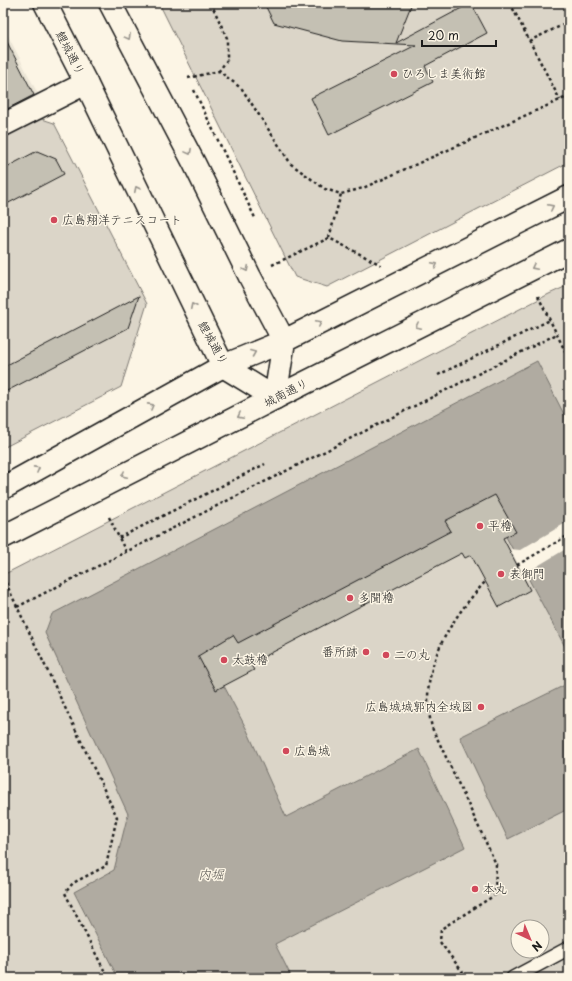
<svg xmlns="http://www.w3.org/2000/svg" width="572" height="981" viewBox="0 0 572 981" font-family="'Playpen Sans','Klee One',sans-serif">
<style>
.built{fill:#ebe5d6}
.green{fill:#dbd5c8;stroke:#7c7872;fill-rule:evenodd}
.water{fill:#b0aba1;stroke:#75726c}
.pier{fill:#fcf5e5}
.building{fill:#c4c0b3;stroke:#1c1c1c}
.lines{fill:none;stroke-linecap:round;stroke-linejoin:round}
.lane-casing{stroke:#1c1c1c;stroke-width:16}
.street-casing{stroke:#1c1c1c;stroke-width:25}
.secondary-casing{stroke:#1c1c1c;stroke-width:25}
.highway-casing{stroke:#1c1c1c;stroke-width:25}
.path{stroke:#1c1c1c;stroke-width:2.5;stroke-dasharray:3 3;stroke-linecap:butt}
.lane{stroke:#fcf5e5;stroke-width:13}
.street{stroke:#fcf5e5;stroke-width:22}
.secondary{stroke:#fcf5e5;stroke-width:22}
.highway{stroke:#fcf5e5;stroke-width:22}
.oneway{stroke:#97938b}
.poi-dot{fill:#d1495b;stroke:#fcf5e5;stroke-width:1.5}
.labels{text-anchor:middle;stroke-width:3;stroke-linejoin:round;paint-order:stroke}
.street-label{font-size:12px;fill:#1c1c1c;stroke:#fcf5e5}
.poi-label{font-size:12px;fill:#1c1c1c;stroke:#fcf5e5;text-anchor:start}
.water-label{font-size:13px;font-style:italic;fill:#575551;stroke:#fcf5e5}
</style>
<rect width="100%" height="100%" fill="#fcf5e5"/>
<filter id="ink" filterUnits="userSpaceOnUse"><feTurbulence type="fractalNoise" baseFrequency=".025" numOctaves="2"/><feDisplacementMap in="SourceGraphic" scale="8" xChannelSelector="R" yChannelSelector="G"/><feConvolveMatrix kernelMatrix="1 2 1 2 8 2 1 2 1" color-interpolation-filters="sRGB"/></filter>
<g filter="url(#ink)">
<path class="built" d="M3 26 38 94 3 112Z"/>
<path class="green" d="M159 3H569V162L327 287 295 277Z
M39 118 54 123 147 304 121 387 3 448V136Z
M569 285V978H3V575L549 294ZM518 927H542V951H518Z"/>
<path class="water" d="M537 361 569 424V654L505 535 453 532 236 645 223 684 247 730 286 817 419 749 465 847 275 944 292 978H118L74 892 114 870 128 814 45 633 52 614Z
M569 683V815L566 810 508 839 460 737Z"/>
<path class="pier" d="M569 521V547L531 570 527 581 510 549 520 550Z"/>
<path class="building" d="M264 3H412L396 43 471 3 487 33 425 66 433 82 329 135 311 98 416 45 342 41 274 23Z
M3 34 34 95 3 111Z
M37 151 56 159 64 174 3 206V169Z
M139 296 128 328 3 393V367Z
M495 495 516 532 503 538 530 590 499 607 471 555 465 558 462 553 250 664 254 670 216 690 198 656 233 635 238 643 451 531 445 521Z"/>
<g class="lines">
<defs>
<path id="lane" d="M513 978 569 948"/>
<path id="street" d="M3 125 86 83"/>
<path id="secondary" d="M3 488 223 366
M3 537 275 398"/>
<path id="highway" d="M45 3 86 83 223 366 275 398
M110 3 194 163 250 277 284 341 275 398
M223 366 284 341 569 197
M275 398 569 250"/>
</defs>
<use href="#lane" class="lane-casing"/>
<use href="#street" class="street-casing"/>
<use href="#secondary" class="secondary-casing"/>
<use href="#highway" class="highway-casing"/>
<path class="path" d="M211 3 227 38V60L219 71
M510 3 560 100
M529 41 569 22
M188 78 219 71 242 89 291 164 325 189 341 194 363 188 569 96
M194 90 256 220
M329 238 341 194
M272 265 329 238 381 265
M538 296 569 359
M438 375 550 320
M109 517 126 552
M119 538 265 464
M517 565 569 535
M3 577 117 817 106 866 73 883 65 893 108 978
M17 607 557 334
M467 978 440 942 441 929 495 895 496 864 438 740C435 735 432 729 431 723 418 669 450 620 485 582"/>
<use href="#lane" class="lane"/>
<use href="#street" class="street"/>
<use href="#secondary" class="secondary"/>
<use href="#highway" class="highway"/>
</g>
<defs><path id="oneway-chevron" d="M-2-3.5L2.5 0L-2 3.5" fill="none" stroke-width="1.6" stroke-linecap="round" stroke-linejoin="round"/></defs>
<g class="oneway">
<use href="#oneway-chevron" transform="translate(128 37) rotate(62)"/>
<use href="#oneway-chevron" transform="translate(189 152) rotate(62)"/>
<use href="#oneway-chevron" transform="translate(137 189) rotate(-116)"/>
<use href="#oneway-chevron" transform="translate(551 207) rotate(-27)"/>
<use href="#oneway-chevron" transform="translate(435 265) rotate(-27)"/>
<use href="#oneway-chevron" transform="translate(534 267) rotate(153)"/>
<use href="#oneway-chevron" transform="translate(246 269) rotate(64)"/>
<use href="#oneway-chevron" transform="translate(193 306) rotate(-116)"/>
<use href="#oneway-chevron" transform="translate(319 323) rotate(-27)"/>
<use href="#oneway-chevron" transform="translate(418 326) rotate(153)"/>
<use href="#oneway-chevron" transform="translate(253 353) rotate(-22)"/>
<use href="#oneway-chevron" transform="translate(151 406) rotate(-29)"/>
<use href="#oneway-chevron" transform="translate(240 416) rotate(153)"/>
<use href="#oneway-chevron" transform="translate(37 469) rotate(-29)"/>
<use href="#oneway-chevron" transform="translate(124 475) rotate(153)"/>
</g>
</g>
<g class="poi-dot">
<circle cx="394" cy="74" r="4"/>
<circle cx="54" cy="220" r="4"/>
<circle cx="480" cy="526" r="4"/>
<circle cx="501" cy="574" r="4"/>
<circle cx="350" cy="598" r="4"/>
<circle cx="366" cy="652" r="4"/>
<circle cx="386" cy="655" r="4"/>
<circle cx="224" cy="660" r="4"/>
<circle cx="481" cy="707" r="4"/>
<circle cx="286" cy="751" r="4"/>
<circle cx="475" cy="889" r="4"/>
</g>
<g class="labels">
<g class="street-label">
<text transform="translate(70 53) rotate(63)" y="4">鯉城通り</text>
<text transform="translate(213 343) rotate(61)" y="4">鯉城通り</text>
<text transform="translate(286 393) rotate(-27)" y="4">城南通り</text>
</g>
<g class="poi-label">
<text x="402" y="78">ひろしま美術館</text>
<text x="62" y="224">広島翔洋テニスコート</text>
<text x="488" y="530">平櫓</text>
<text x="509" y="578">表御門</text>
<text x="358" y="602">多聞櫓</text>
<text x="358" y="656" text-anchor="end">番所跡</text>
<text x="394" y="659">二の丸</text>
<text x="232" y="664">太鼓櫓</text>
<text x="473" y="711" text-anchor="end">広島城城郭内全域図</text>
<text x="294" y="755">広島城</text>
<text x="483" y="893">本丸</text>
</g>
<g class="water-label">
<text x="211" y="879">内堀</text>
</g>
</g>
<rect width="572" height="981" fill="none" stroke="#fcf5e5" stroke-width="16"/>
<rect x="8" y="8" width="556" height="965" fill="none" stroke="#1c1c1c" stroke-width="1.5" filter="url(#ink)"/>
<g transform="translate(530 939) rotate(136)"><circle r="19" fill="#fcf5e5" stroke="#a29e95"/>
<path d="M0-3L7 15L0 10L-7 15Z" fill="#d1495b"/>
<text y="-6" font-size="11" font-weight="bold" text-anchor="middle" fill="#1c1c1c">N</text>
</g>
<path d="M422 40v6h74v-6" fill="none" stroke="#1c1c1c" stroke-width="2"/>
<text x="428" y="40" font-size="12" fill="#1c1c1c" stroke="#fcf5e5" stroke-width="3" paint-order="stroke">20 m</text>
</svg>
